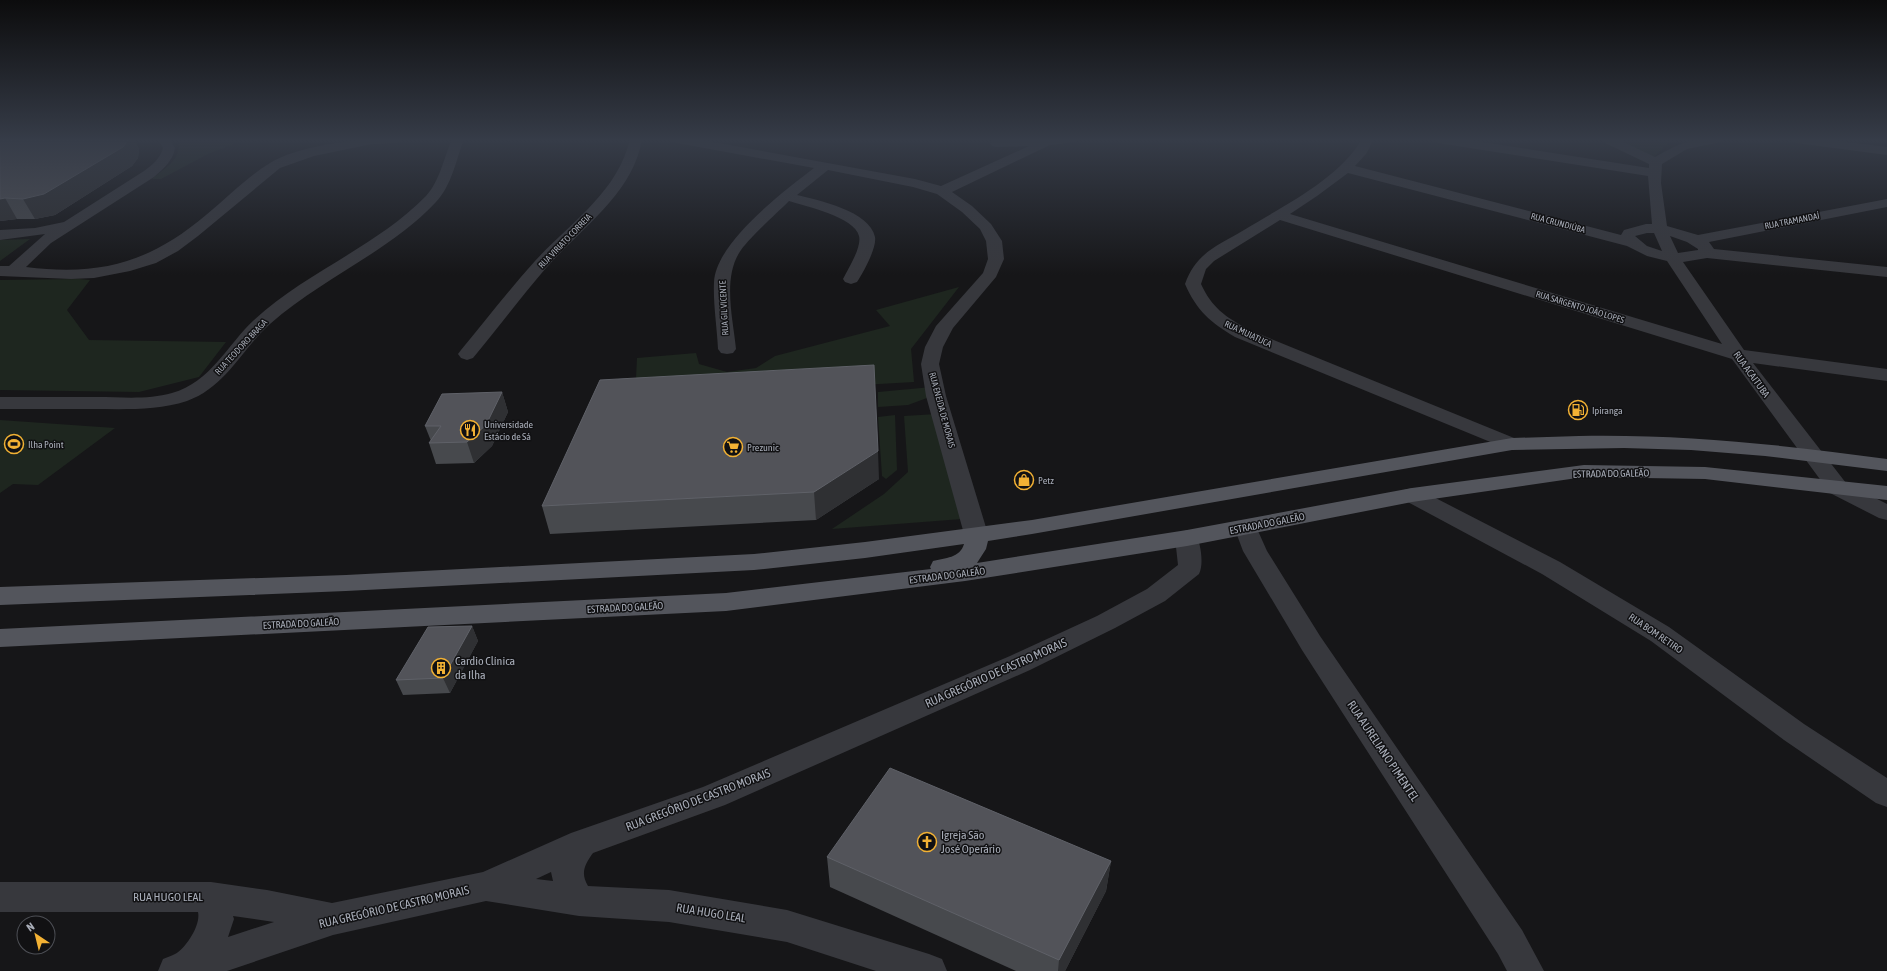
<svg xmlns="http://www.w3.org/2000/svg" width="1887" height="971" viewBox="0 0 1887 971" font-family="'Asap Condensed',sans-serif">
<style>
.green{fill:#1e261f}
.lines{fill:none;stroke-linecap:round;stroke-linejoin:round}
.minor{fill:#37383d;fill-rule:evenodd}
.major{fill:#53555c;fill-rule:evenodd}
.wall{fill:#47494d}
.shaded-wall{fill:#2f3033}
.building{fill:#525359;stroke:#5f6168}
.labels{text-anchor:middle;stroke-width:3;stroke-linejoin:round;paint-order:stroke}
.far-street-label{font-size:9px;fill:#a8adb8;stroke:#111113}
.street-label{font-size:10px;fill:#a8adb8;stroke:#111113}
.poi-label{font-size:10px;fill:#a8adb8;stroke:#111113;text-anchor:start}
.near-poi-label{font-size:12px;fill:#a8adb8;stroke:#111113;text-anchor:start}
.near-street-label{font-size:12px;fill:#a8adb8;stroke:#111113}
</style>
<rect width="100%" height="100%" fill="#161618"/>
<path class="green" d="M178 139H231L241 141 208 154 161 179H152C165 168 183 159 178 139Z
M1615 139H1685L1667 144 1653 158Z
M30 239 0 261V240Z
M79 279 90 280 67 310 89 340 226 342 199 377 139 392 0 390V280Z
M959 287 911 349 914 382 635 398 637 358 696 353 699 364 727 372 756 368 775 356 890 326 876 310Z
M932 387 935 395 908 405 878 407V392Z
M937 414 962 519 832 529 884 494 908 472 904 416Z
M895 415 897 470 886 479 882 476 878 417Z
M0 420 115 428 38 485 13 484 0 493Z"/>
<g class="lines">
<path class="minor" d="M158 139H170L175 148C173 161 163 169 154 177L51 243 26 267C100 276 149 263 206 215 227 198 247 177 270 163 300 144 368 137 403 139L397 143 372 144 314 156 280 168 198 236 178 251 156 263 130 271 94 278 71 279 0 276V266H9L45 234 0 240V230L35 228 64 222 144 171C152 165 160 159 163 148Z
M452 139H464C456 160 452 185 436 202 389 252 322 278 270 324 241 350 226 387 187 401 156 411 123 409 91 409 61 409 30 409 0 409V397C32 397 65 397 97 397 121 397 148 400 172 393 211 382 227 345 254 320 306 272 376 247 426 196 440 181 444 157 452 139Z
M630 139H642C633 194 581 228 546 268 521 297 498 328 473 358L467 360 461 358 458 354 461 350C485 321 509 290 535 261 570 223 618 192 630 139Z
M671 139H697L915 179 941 186 1029 146 996 147 992 146 990 143 992 140 1078 139 1076 142 1050 145 952 192 972 206 991 224 1002 241 1004 259 996 277 953 328 943 347 939 364 946 396 988 534 984 539 976 541 968 539 964 534 926 396 921 364 925 347 936 326 983 273 988 259 986 241 980 229 962 212 937 194 913 187 828 170 797 195C818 200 870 211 875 237 877 248 863 273 857 282L851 284 845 282 843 279C848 269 862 247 859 236 855 217 805 206 789 201 775 215 752 235 741 250 722 277 733 318 736 349L733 353 727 354 721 353 718 349C717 327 713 304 714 282 716 242 784 191 814 168L677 143 673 142Z
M1362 139H1374L1366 154 1355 166 1621 235 1624 230 1646 224H1652L1648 176 1438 143 1432 139H1463L1649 168V164L1603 142 1601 139H1617L1655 157C1683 141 1691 139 1723 139L1721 142 1687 149 1662 164 1661 183 1667 226 1698 235 1887 199V207L1709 242 1714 249 1887 267V277L1707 258 1683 262 1744 350 1887 369V381L1753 363 1846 483 1887 504V520L1879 518 1830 493 1732 359 1280 220 1214 261 1206 269 1201 284C1212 308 1225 316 1247 329L1519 440 1522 444 1519 448 1512 450 1505 448 1235 337C1210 322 1197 311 1185 284 1196 253 1217 246 1244 230 1283 206 1339 179 1362 139ZM1348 173 1627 246 1647 256 1667 261 1722 344 1290 214 1317 196ZM1647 233H1654L1662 251 1647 246 1635 236ZM1670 236 1687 242 1698 249V250L1678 253Z
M1790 139H1823L1887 147V155L1796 143 1792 142Z
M1412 488 1420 490 1560 562 1669 627 1804 724 1887 778V807L1876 803 1784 740 1651 641 1542 574 1404 500 1401 495 1404 490Z
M1246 520 1254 522 1267 551 1320 636 1522 930 1544 971H1507L1498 954 1302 650 1243 551 1234 527 1238 522Z
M1187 530 1195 533C1201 542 1204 565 1199 574L1165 601 1115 628 1030 670 725 805 593 853C585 864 580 873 588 886L669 890 787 910 929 954 942 959 947 971H876L787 942 669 922 579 916 486 901 333 935 227 971H158L163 959C167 957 172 956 175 954 186 948 201 925 198 912H0V882H211L267 890 332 903 483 872 571 833 703 787 1010 656 1097 616 1147 589 1178 565 1175 538 1179 533ZM551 872 553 881 536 879ZM233 916 274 922 228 937 234 919Z"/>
<path class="major" d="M1579 436C1683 434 1785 445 1887 459V471L1765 456 1691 450 1624 448 1512 450 1032 534 988 541 986 549 977 563 1187 530 1412 488 1584 465 1705 467 1887 486V500L1705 479 1584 477 1412 502 1187 546 965 581 726 611 0 647V629L726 593 931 569 930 567 933 561C945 558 960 558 964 544L865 558 754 570 346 591 0 605V587L346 575 754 554 865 542 1032 520 1512 438Z"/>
</g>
<path class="wall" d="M0 139H134L139 149 138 158 132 166 55 215 35 219H17L0 221Z
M502 392 508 412 492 446 474 463 436 464 429 443 431 441 425 426Z
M879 479 816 520 550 534 542 506Z
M472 626 478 641 450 693 403 695 396 680Z
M827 857 1111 861 1106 891 1065 971H1016L830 887Z"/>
<path class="shaded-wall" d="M129 139H134L139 149 138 158 132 166 55 215 35 219 23 199Z
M5 198 17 219 0 221V199Z
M502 392 508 412 492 446 474 463 467 442Z
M878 451 879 479 816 520 814 492Z
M472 626 478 641 450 693 443 678Z
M1111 861 1106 891 1065 971H1058L1059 960Z"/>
<path class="building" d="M0 139H129L123 147 44 194 23 199 5 198 0 199Z
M874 365 878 451 814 492 542 506 600 380Z
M502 392 486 425 467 442 429 443 441 426H425L442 394Z
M472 626 443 678 396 680 428 627Z
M890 768 1111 861 1059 960 827 857Z"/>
<linearGradient id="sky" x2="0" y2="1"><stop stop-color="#0c0c0d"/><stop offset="0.51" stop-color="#363c48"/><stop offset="1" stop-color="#363c48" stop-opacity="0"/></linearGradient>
<rect width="1887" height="275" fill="url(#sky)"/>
<defs>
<symbol id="fuel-ring" viewBox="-11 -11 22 22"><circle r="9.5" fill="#111113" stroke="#f2b134" stroke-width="1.5"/><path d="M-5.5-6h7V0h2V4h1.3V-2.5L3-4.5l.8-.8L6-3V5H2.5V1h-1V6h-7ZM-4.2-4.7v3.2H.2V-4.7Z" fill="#f2b134"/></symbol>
<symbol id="restaurant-ring" viewBox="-11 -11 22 22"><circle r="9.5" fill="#111113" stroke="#f2b134" stroke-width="1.5"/><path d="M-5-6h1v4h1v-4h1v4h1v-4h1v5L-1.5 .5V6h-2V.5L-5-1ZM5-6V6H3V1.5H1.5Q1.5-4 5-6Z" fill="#f2b134"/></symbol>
<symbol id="stadium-ring" viewBox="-11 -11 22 22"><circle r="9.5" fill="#111113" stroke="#f2b134" stroke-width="1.5"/><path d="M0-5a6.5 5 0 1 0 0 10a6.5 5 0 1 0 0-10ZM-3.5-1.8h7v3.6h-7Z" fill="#f2b134"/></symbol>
<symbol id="supermarket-ring" viewBox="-11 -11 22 22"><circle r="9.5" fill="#111113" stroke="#f2b134" stroke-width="1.5"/><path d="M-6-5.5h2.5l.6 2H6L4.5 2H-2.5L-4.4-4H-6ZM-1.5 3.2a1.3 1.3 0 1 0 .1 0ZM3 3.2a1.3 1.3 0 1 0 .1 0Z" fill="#f2b134"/></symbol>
<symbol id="shop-ring" viewBox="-11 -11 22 22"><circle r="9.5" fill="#111113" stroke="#f2b134" stroke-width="1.5"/><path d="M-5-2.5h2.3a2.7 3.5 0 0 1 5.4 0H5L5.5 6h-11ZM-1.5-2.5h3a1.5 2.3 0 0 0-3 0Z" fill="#f2b134"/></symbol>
<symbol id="building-ring" viewBox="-11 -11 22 22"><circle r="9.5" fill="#111113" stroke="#f2b134" stroke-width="1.5"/><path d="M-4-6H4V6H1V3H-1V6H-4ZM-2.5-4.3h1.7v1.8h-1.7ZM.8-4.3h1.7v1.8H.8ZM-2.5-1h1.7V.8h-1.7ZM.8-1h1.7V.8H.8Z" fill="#f2b134"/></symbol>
<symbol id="church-ring" viewBox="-11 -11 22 22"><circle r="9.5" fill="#111113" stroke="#f2b134" stroke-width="1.5"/><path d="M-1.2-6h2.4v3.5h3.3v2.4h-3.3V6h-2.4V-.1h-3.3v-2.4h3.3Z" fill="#f2b134"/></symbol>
</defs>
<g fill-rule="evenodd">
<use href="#fuel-ring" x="1567" y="399" width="22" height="22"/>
<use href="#restaurant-ring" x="459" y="419" width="22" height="22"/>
<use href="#stadium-ring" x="3" y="433" width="22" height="22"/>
<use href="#supermarket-ring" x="722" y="436" width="22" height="22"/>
<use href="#shop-ring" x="1013" y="469" width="22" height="22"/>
<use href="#building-ring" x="430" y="657" width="22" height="22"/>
<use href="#church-ring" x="916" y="831" width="22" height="22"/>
</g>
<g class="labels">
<g class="far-street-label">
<text transform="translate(1792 221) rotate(-11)" y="3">RUA TRAMANDAÍ</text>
<text transform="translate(1558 223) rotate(15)" y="3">RUA CRUNDIÚBA</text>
<text transform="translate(565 241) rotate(-46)" y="3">RUA VIRIATO CORREIA</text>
<text transform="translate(1580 307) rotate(17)" y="3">RUA SARGENTO JOÃO LOPES</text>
<text transform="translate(724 308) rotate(-93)" y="3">RUA GIL VICENTE</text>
<text transform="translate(1248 334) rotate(25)" y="3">RUA MUIATUCA</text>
<text transform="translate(241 347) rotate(-47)" y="3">RUA TEODORO BRAGA</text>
<text transform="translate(942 410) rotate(75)" y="3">RUA ENEIDA DE MORAIS</text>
</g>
<g class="street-label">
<text transform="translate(1752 374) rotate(54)" y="4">RUA ACAITUBA</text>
<text transform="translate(1611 473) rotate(-1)" y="4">ESTRADA DO GALEÃO</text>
<text transform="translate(1267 523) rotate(-11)" y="4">ESTRADA DO GALEÃO</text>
<text transform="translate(947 575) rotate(-7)" y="4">ESTRADA DO GALEÃO</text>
<text transform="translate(625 607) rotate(-3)" y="4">ESTRADA DO GALEÃO</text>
<text transform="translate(301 623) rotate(-3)" y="4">ESTRADA DO GALEÃO</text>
<text transform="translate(1656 633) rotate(34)" y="4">RUA BOM RETIRO</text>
</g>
<g class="poi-label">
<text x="1592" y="414">Ipiranga</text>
<text x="484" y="428">Universidade<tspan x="484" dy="12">Estácio de Sá</tspan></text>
<text x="28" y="448">Ilha Point</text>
<text x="747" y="451">Prezunic</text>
<text x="1038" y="484">Petz</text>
</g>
<g class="near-poi-label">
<text x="455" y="665">Cardio Clínica<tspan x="455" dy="14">da Ilha</tspan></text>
<text x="941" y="839">Igreja São<tspan x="941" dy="14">José Operário</tspan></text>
</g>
<g class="near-street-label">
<text transform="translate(996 673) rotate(-24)" y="4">RUA GREGÓRIO DE CASTRO MORAIS</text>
<text transform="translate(1383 751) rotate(56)" y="4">RUA AURELIANO PIMENTEL</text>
<text transform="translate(698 800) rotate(-21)" y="4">RUA GREGÓRIO DE CASTRO MORAIS</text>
<text x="168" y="901">RUA HUGO LEAL</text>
<text transform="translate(394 907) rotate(-13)" y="4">RUA GREGÓRIO DE CASTRO MORAIS</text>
<text transform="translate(711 913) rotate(9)" y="4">RUA HUGO LEAL</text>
</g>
</g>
<g transform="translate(36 935) rotate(325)"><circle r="19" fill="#111113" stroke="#4d4f55"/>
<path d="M0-3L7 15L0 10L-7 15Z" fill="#f2b134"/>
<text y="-6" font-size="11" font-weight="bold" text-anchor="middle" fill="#a8adb8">N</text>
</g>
</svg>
